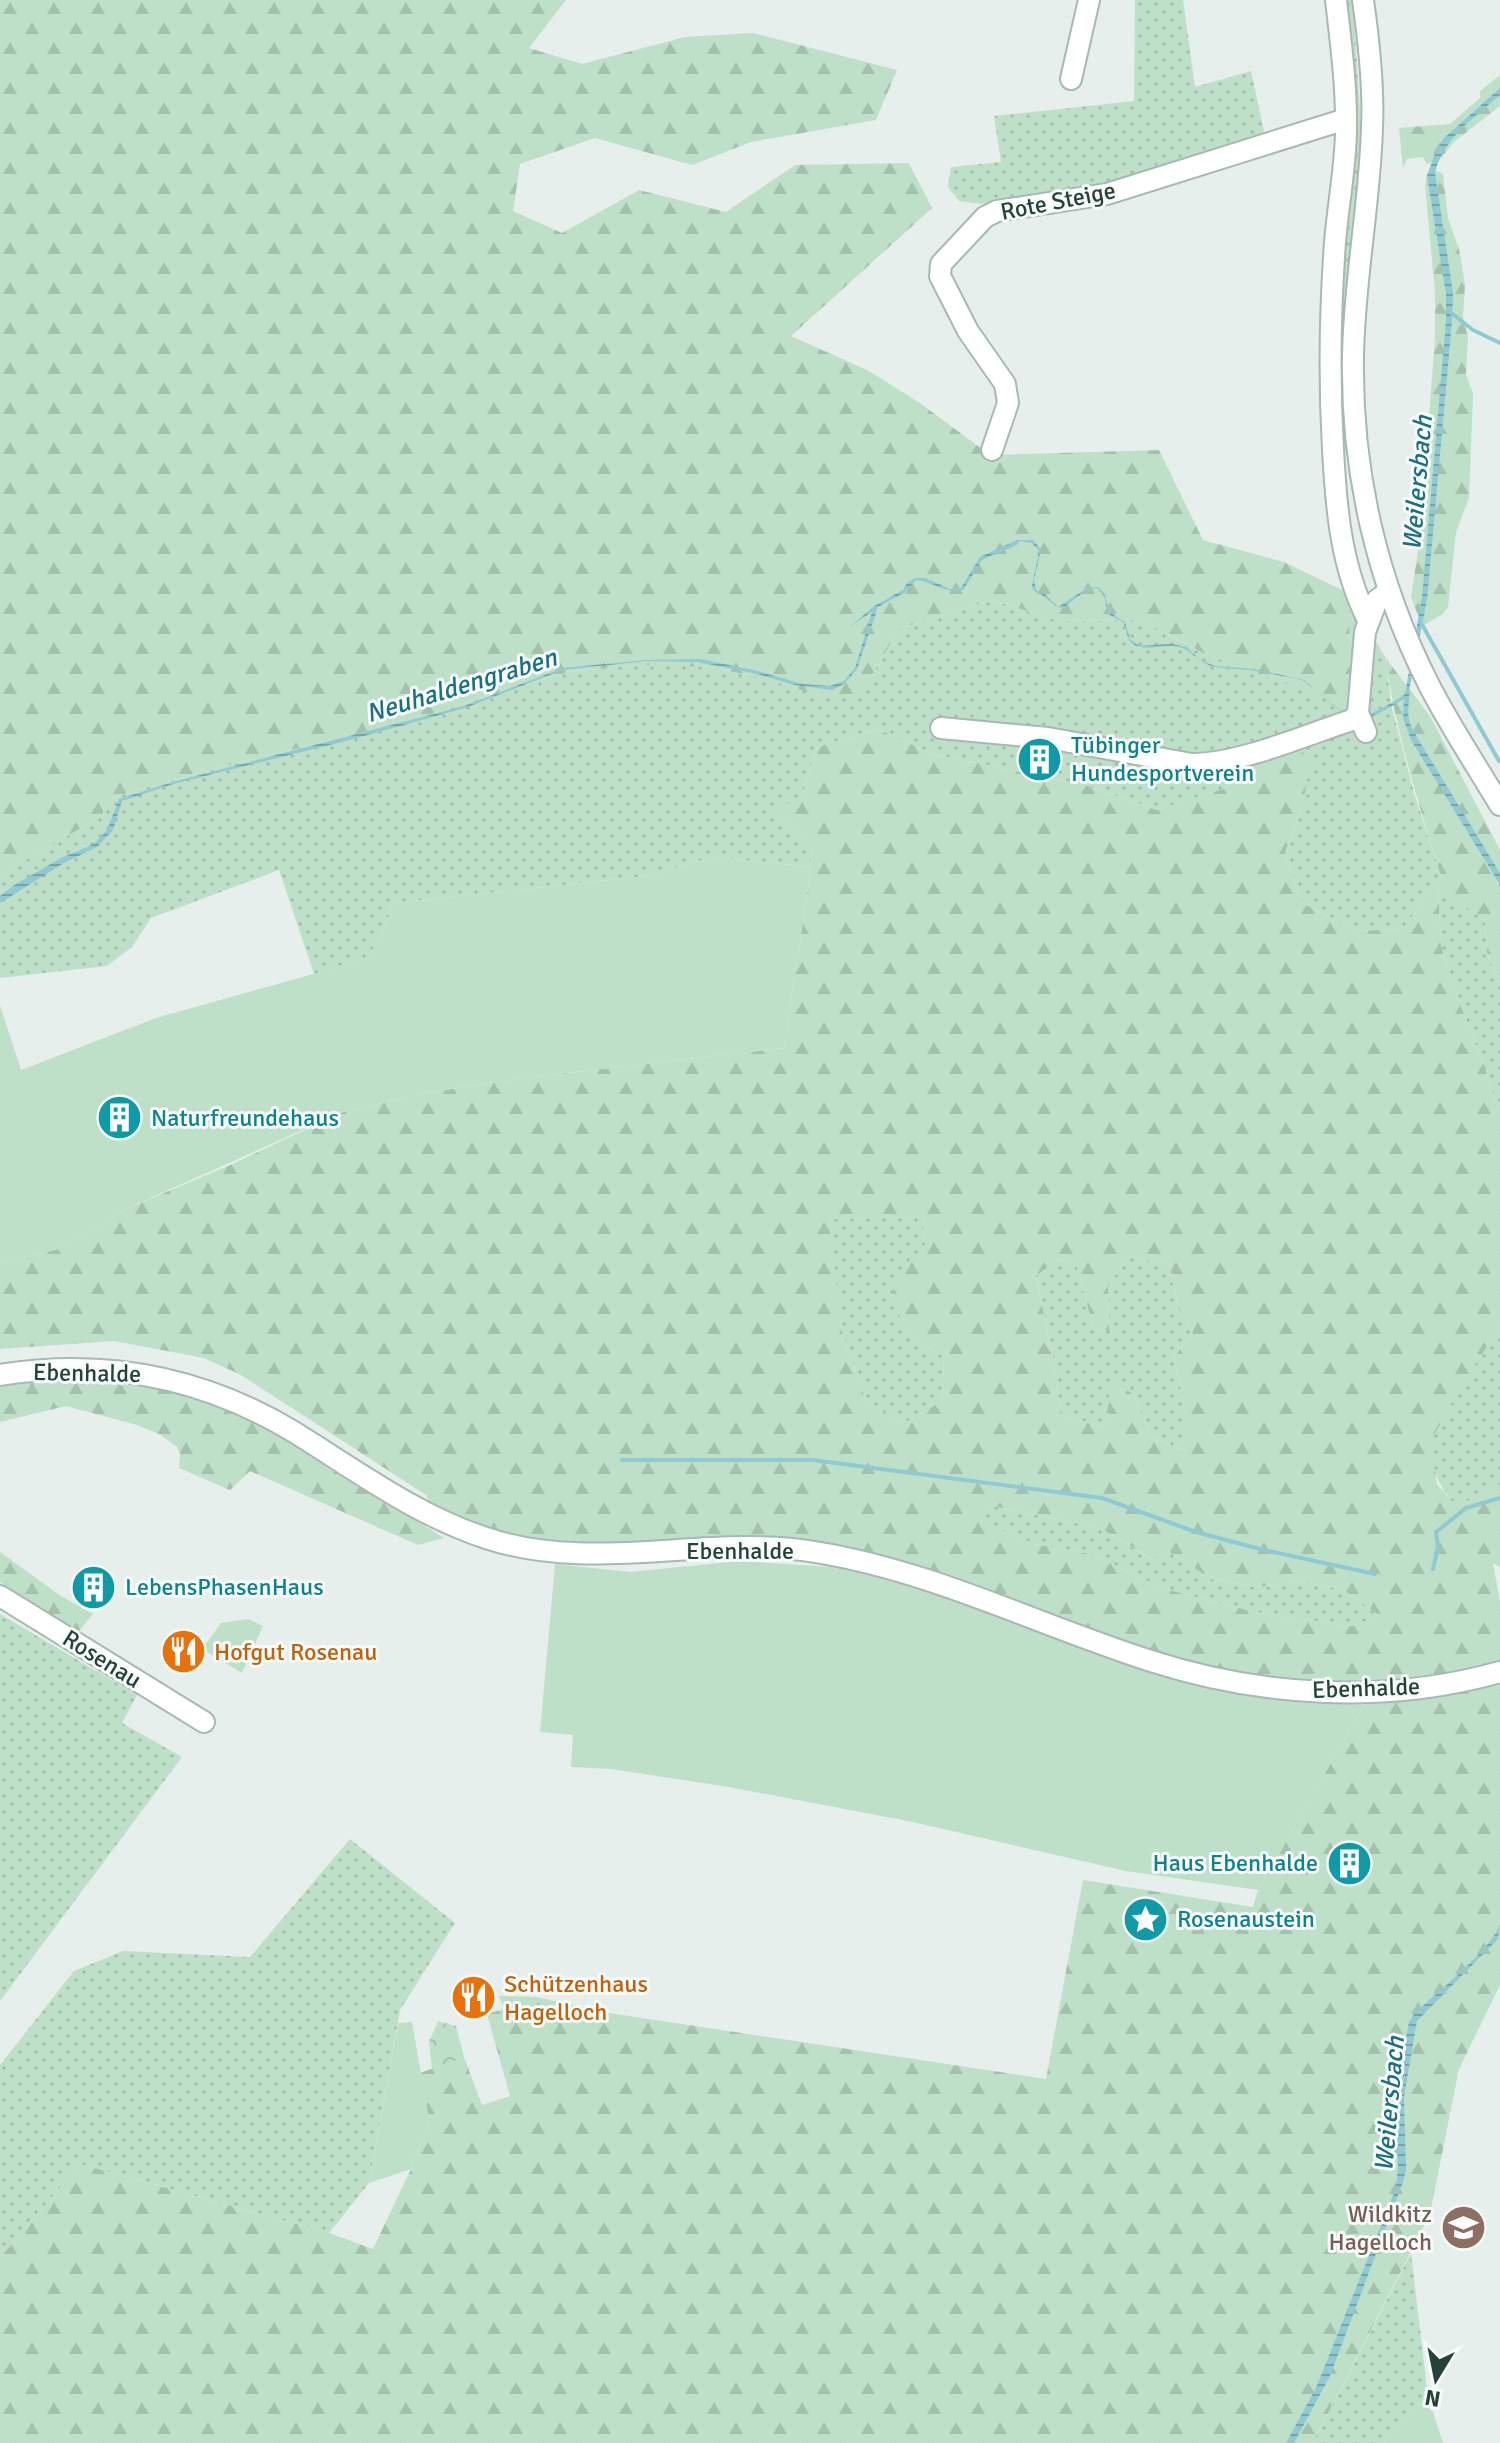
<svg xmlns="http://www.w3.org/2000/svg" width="1500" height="2443" viewBox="0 0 1500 2443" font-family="Signika,sans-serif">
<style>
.grass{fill:url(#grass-dots)}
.forest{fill:url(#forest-firs);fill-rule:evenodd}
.park{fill:url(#park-crowns)}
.garden{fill:#bfe0c8}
.water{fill:url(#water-rules)}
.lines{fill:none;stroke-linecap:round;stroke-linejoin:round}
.stream{stroke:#8ec9d4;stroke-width:4}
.minor-casing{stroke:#a8b8b2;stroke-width:24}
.minor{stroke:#fff;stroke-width:20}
.labels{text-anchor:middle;stroke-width:6;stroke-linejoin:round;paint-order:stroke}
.street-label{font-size:24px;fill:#24423a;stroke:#f7fbf9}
.culture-label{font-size:24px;fill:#0d838f;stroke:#f7fbf9;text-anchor:start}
.food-label{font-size:24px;fill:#c56008;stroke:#f7fbf9;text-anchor:start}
.education-label{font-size:24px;fill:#785e54;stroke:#f7fbf9;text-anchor:end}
.water-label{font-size:26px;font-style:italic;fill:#1c6f80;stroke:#f7fbf9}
</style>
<defs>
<pattern id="grass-dots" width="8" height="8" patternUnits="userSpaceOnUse" patternTransform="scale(2)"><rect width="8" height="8" fill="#bfe0c8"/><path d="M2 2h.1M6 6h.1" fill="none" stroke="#a4c1ad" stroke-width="1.8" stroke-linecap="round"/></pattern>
<pattern id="forest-firs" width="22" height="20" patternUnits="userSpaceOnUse" patternTransform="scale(2)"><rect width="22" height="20" fill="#bfe0c8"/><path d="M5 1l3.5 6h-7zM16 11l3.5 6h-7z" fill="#a4c1ad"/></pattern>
<pattern id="park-crowns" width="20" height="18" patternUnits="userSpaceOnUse" patternTransform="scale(2)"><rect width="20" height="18" fill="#bfe0c8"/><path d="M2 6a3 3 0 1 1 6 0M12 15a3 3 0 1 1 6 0" fill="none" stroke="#a4c1ad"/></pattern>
<pattern id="water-rules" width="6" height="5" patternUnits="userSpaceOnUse" patternTransform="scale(2)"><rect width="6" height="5" fill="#8ec9d4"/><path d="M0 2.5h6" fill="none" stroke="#74a5ad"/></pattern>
</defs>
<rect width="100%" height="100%" fill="#e6efeb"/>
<path class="grass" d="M1135 0H1183L1195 87 1251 71 1265 136 1098 187 981 204 959 201 948 187 951 167 1001 162 994 116 1134 101Z
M1340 0H1353L1362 142 1342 356 1347 451 1337 452Z
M1348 593 1385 657 1392 708 1414 793 1441 876 1403 929 1356 931 1302 903 1285 852 1301 811 1245 756 1229 787 1157 810 1088 786 933 754 878 729 817 747 802 796 774 812 812 846 811 867 713 857 647 876 393 903 382 933 367 959 314 974 279 870 151 918 132 947 107 966 0 978V875L100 817 113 797 213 769 401 723 568 672 641 665H675L708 667 759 677 870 679 899 629 992 600 1059 621 1140 620 1205 654 1352 707Z
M1438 887 1485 920 1487 953 1500 983V1116L1484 1065 1449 976 1441 945Z
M923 1217 925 1245 904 1333 944 1357 942 1401 901 1425 865 1398 842 1332 828 1219Z
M1129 1257 1169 1264 1178 1306 1193 1333 1174 1357 1186 1414V1451L1151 1437 1134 1396 1107 1402 1110 1427 1061 1416 1052 1352 1036 1275 1057 1259 1078 1268 1093 1328 1109 1331 1108 1285Z
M1500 1327V1485L1456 1506C1440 1487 1430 1470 1430 1445 1430 1429 1488 1345 1500 1327Z
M988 1505 1100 1528 1151 1559 1168 1551 1211 1579 1255 1587 1302 1582 1342 1589 1383 1617 1352 1626 1255 1612 1165 1589 1090 1554 1035 1544 981 1522Z
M0 1614 137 1695 122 1723 182 1757 0 2001Z
M350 1839 455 1923 400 2010 369 2183 329 2233 80 2164 0 2258V2065L74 1971 123 1951 250 1957Z
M1411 2253 1428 2397 1384 2443H1313Z"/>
<path class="forest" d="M0 0H566L529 48 582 64 685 37 753 33 897 70 876 120 751 142 692 165 595 138 520 164 513 211 562 233 639 190 726 212 795 165 909 163 932 208 791 336 869 371 920 403 990 455 1159 450 1203 540 1284 562 1348 593 1352 708 1205 654 1140 620 1059 621 992 600 899 629 870 679 851 697 811 693 759 677 708 667 641 665 568 672 401 723 213 769 113 797 100 817 0 875Z
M1500 75V106L1454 142 1441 158 1427 164 1423 157 1407 159 1403 168 1399 128 1450 124 1480 98V91Z
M1437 171 1443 174 1448 218 1459 249 1465 285 1463 317 1468 337 1466 374 1473 394 1469 498 1456 532 1448 607 1443 614 1422 626 1411 597 1426 499V456L1435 338V292L1425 186 1427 173Z
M1385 657 1430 716 1500 850V983L1487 953 1485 920 1438 888 1441 945 1449 976 1484 1065 1500 1116V1327L1465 1380 1430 1442 1437 1484 1456 1506 1500 1485V1567L1493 1563 1500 1602V1664L1460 1681 1252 1685 836 1556H591L437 1519 426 1495 241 1375 204 1358 114 1341 0 1349V1264L58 1249 126 1209 230 1165 343 1112 425 1093 523 1078 784 1048 811 867 812 846 773 811 802 796 817 747 878 729 933 754 1088 786 1157 810 1229 787 1245 756 1293 740 1311 763 1301 811 1285 852 1302 903 1356 931 1403 929 1441 876C1418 803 1396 732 1385 657ZM923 1217 925 1245 891 1280 904 1333 944 1357 942 1401 901 1425 865 1398 842 1332 829 1219ZM1129 1257 1169 1264 1178 1306 1193 1333 1174 1357 1186 1414 1185 1451 1151 1437 1134 1396 1114 1378 1107 1402 1110 1427 1061 1416 1052 1352 1036 1276 1057 1259 1078 1268 1093 1328 1109 1331 1108 1285ZM988 1505 1100 1528 1152 1559 1168 1551 1211 1579 1256 1587 1302 1582 1342 1589 1382 1617 1352 1626 1255 1612 1165 1589 1090 1554 1035 1544 982 1522Z
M89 1377C117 1381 147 1382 175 1389 264 1413 364 1488 444 1538L418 1545 250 1471 230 1490 179 1468 180 1454 177 1447 161 1435 137 1425 66 1406 0 1422V1385Z
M0 1552 61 1596 93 1614 78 1632 0 1582Z
M1500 1685V1985L1459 2069 1430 2214 1313 2443H0V2258L80 2164 329 2233 373 2249 411 2169 429 2120 420 2073 464 2057 482 2105 510 2096 487 2014 504 2009 499 1996 536 1997 609 2013 1046 2079 1083 1880 1253 1907 1258 1890 1364 1705 1432 1697Z"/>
<path class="park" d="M438 2021 456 2026 464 2057 432 2069 429 2042Z"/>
<path class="garden" d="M713 857 811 867 784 1048 523 1078 425 1093 343 1112 126 1209 58 1249 0 1264V1005L21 1070 156 1018 367 959 382 933 393 903 647 876Z
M740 1561 848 1568 949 1591 1248 1691 1364 1705 1258 1890 1126 1871 913 1822 729 1787 611 1769 571 1767 573 1735 540 1732 555 1564 630 1572Z
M248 1619 263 1626 242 1673 202 1649 221 1623Z
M412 2022 429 2120 411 2169 369 2183 398 2023Z
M1428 2397 1443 2443H1384Z"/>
<path class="water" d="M1500 88V95C1473 119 1444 137 1435 173L1453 293 1452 321 1427 600 1410 686 1408 713 1410 724 1418 739 1500 873V890L1499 883 1411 740 1403 718 1404 699C1392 706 1372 719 1359 719 1340 719 1313 682 1298 679 1284 677 1270 673 1255 671 1241 668 1227 670 1212 666 1197 662 1192 649 1175 646 1163 644 1144 652 1133 644 1126 640 1127 628 1123 622L1108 614 1104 596 1097 588 1088 589 1063 608C1054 608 1046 595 1034 591L1032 586 1039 551 1032 543 1021 541 982 560 963 590C945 594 934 582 916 580L904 593 878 607 857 669 844 684 832 690 795 685 757 674 698 662 647 661 563 670 465 708 350 740 173 784 122 801 113 830 97 847 64 863 0 903V896L13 886 61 858 94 844 107 830 119 799 173 782 464 706 563 668 646 660 700 659 758 671 802 684 830 686 844 681 855 668 872 612 851 626 874 606 903 590 907 583 915 578H925L950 589 961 588 980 557 1017 540H1033L1041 550 1034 580 1036 590 1045 594 1058 607 1087 588 1098 587C1114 600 1097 607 1125 622L1130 639 1139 646 1171 644 1187 647 1200 660 1215 666 1254 669 1304 680C1315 688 1345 720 1360 718 1365 718 1373 712 1378 710 1388 705 1396 701 1405 694L1422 597 1446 321V294L1427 176 1434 156 1443 139Z
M1500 1924 1498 1939 1417 2021 1404 2097 1406 2170 1403 2182 1330 2376 1294 2443H1286L1316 2388 1396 2188 1398 2167 1395 2097 1409 2022 1414 2014C1436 1993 1492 1949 1500 1924Z"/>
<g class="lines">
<path class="stream" d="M1450 312 1473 330 1500 343
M995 553 1016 543
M1420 621 1499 761
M622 1460H813L1102 1498 1196 1532 1260 1549 1375 1574
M1433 1569 1438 1547 1436 1532 1466 1508 1500 1498"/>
<defs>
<path id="minor" d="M1336 0C1341 44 1347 89 1346 133 1345 170 1338 206 1335 242 1330 311 1329 380 1333 449 1336 508 1341 567 1368 620
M1363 0C1369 42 1374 85 1372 127 1370 204 1354 280 1353 357 1351 471 1377 583 1429 685 1450 726 1476 765 1500 805
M1071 79 1089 0
M992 450 1008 403 1005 384 968 331 940 276 941 264 985 217 997 211 1107 194 1346 119
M941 728 1048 738 1192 764C1240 764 1305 735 1352 720L1358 713
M1366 732 1358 713 1365 632 1377 600 1389 591
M0 1375C105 1358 203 1377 294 1432 357 1471 416 1515 486 1538 594 1574 705 1534 815 1552 933 1571 1038 1625 1151 1661 1263 1697 1386 1704 1500 1672
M0 1596 204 1722"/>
</defs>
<use href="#minor" class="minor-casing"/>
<use href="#minor" class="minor"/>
</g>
<defs>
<symbol id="building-disc" viewBox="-11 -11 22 22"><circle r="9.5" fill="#0f9aa8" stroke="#f7fbf9"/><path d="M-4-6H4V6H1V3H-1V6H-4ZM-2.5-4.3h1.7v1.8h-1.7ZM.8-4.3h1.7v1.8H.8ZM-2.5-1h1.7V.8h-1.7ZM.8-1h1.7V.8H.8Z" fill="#fff"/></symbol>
<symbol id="restaurant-disc" viewBox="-11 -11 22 22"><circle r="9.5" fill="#e8710a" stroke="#f7fbf9"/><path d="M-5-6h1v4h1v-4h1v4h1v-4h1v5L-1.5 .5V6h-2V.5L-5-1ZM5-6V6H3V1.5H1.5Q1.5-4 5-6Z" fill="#fff"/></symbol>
<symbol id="sight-disc" viewBox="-11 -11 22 22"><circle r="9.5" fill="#0f9aa8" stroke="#f7fbf9"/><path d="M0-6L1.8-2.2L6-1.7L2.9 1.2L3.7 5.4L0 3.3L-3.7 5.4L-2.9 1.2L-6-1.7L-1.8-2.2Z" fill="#fff"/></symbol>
<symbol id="school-disc" viewBox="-11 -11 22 22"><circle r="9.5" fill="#8d6e63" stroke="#f7fbf9"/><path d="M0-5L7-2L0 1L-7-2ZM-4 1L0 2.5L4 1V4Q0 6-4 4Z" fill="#fff"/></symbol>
</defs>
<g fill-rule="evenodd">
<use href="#building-disc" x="1014" y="734" width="51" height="51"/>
<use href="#building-disc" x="94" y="1092" width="51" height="51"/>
<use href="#building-disc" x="68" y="1562" width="51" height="51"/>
<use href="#restaurant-disc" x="158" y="1626" width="51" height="51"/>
<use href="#building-disc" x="1324" y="1838" width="51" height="51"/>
<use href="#sight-disc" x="1120" y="1894" width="51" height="51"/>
<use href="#restaurant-disc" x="448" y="1972" width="51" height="51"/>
<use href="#school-disc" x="1438" y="2202" width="51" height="51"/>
</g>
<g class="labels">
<g class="street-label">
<text transform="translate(1058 201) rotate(-11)" y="8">Rote Steige</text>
<text transform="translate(87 1373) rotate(1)" y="8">Ebenhalde</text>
<text x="740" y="1559">Ebenhalde</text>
<text transform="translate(102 1659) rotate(32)" y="8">Rosenau</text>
<text transform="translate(1366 1688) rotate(-2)" y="8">Ebenhalde</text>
</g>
<g class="culture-label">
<text x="1071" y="753">Tübinger<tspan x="1071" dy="28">Hundesportverein</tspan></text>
<text x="151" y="1126">Naturfreundehaus</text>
<text x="125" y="1595">LebensPhasenHaus</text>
<text x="1318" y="1871" text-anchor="end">Haus Ebenhalde</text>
<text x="1177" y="1927">Rosenaustein</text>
</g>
<g class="food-label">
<text x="214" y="1660">Hofgut Rosenau</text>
<text x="504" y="1992">Schützenhaus<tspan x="504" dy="28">Hagelloch</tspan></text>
</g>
<g class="education-label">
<text x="1432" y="2222">Wildkitz<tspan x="1432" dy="28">Hagelloch</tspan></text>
</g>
<g class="water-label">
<text transform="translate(1417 483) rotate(-85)" y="9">Weilersbach</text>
<text transform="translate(461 685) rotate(-17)" y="9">Neuhaldengraben</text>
<text transform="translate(1389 2104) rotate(-85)" y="9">Weilersbach</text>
</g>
</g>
<g transform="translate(1436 2379) rotate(190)" stroke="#f7fbf9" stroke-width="6" paint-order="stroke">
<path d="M0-6L14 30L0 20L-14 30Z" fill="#24423a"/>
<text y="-12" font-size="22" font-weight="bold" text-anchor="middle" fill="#24423a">N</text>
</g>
</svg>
